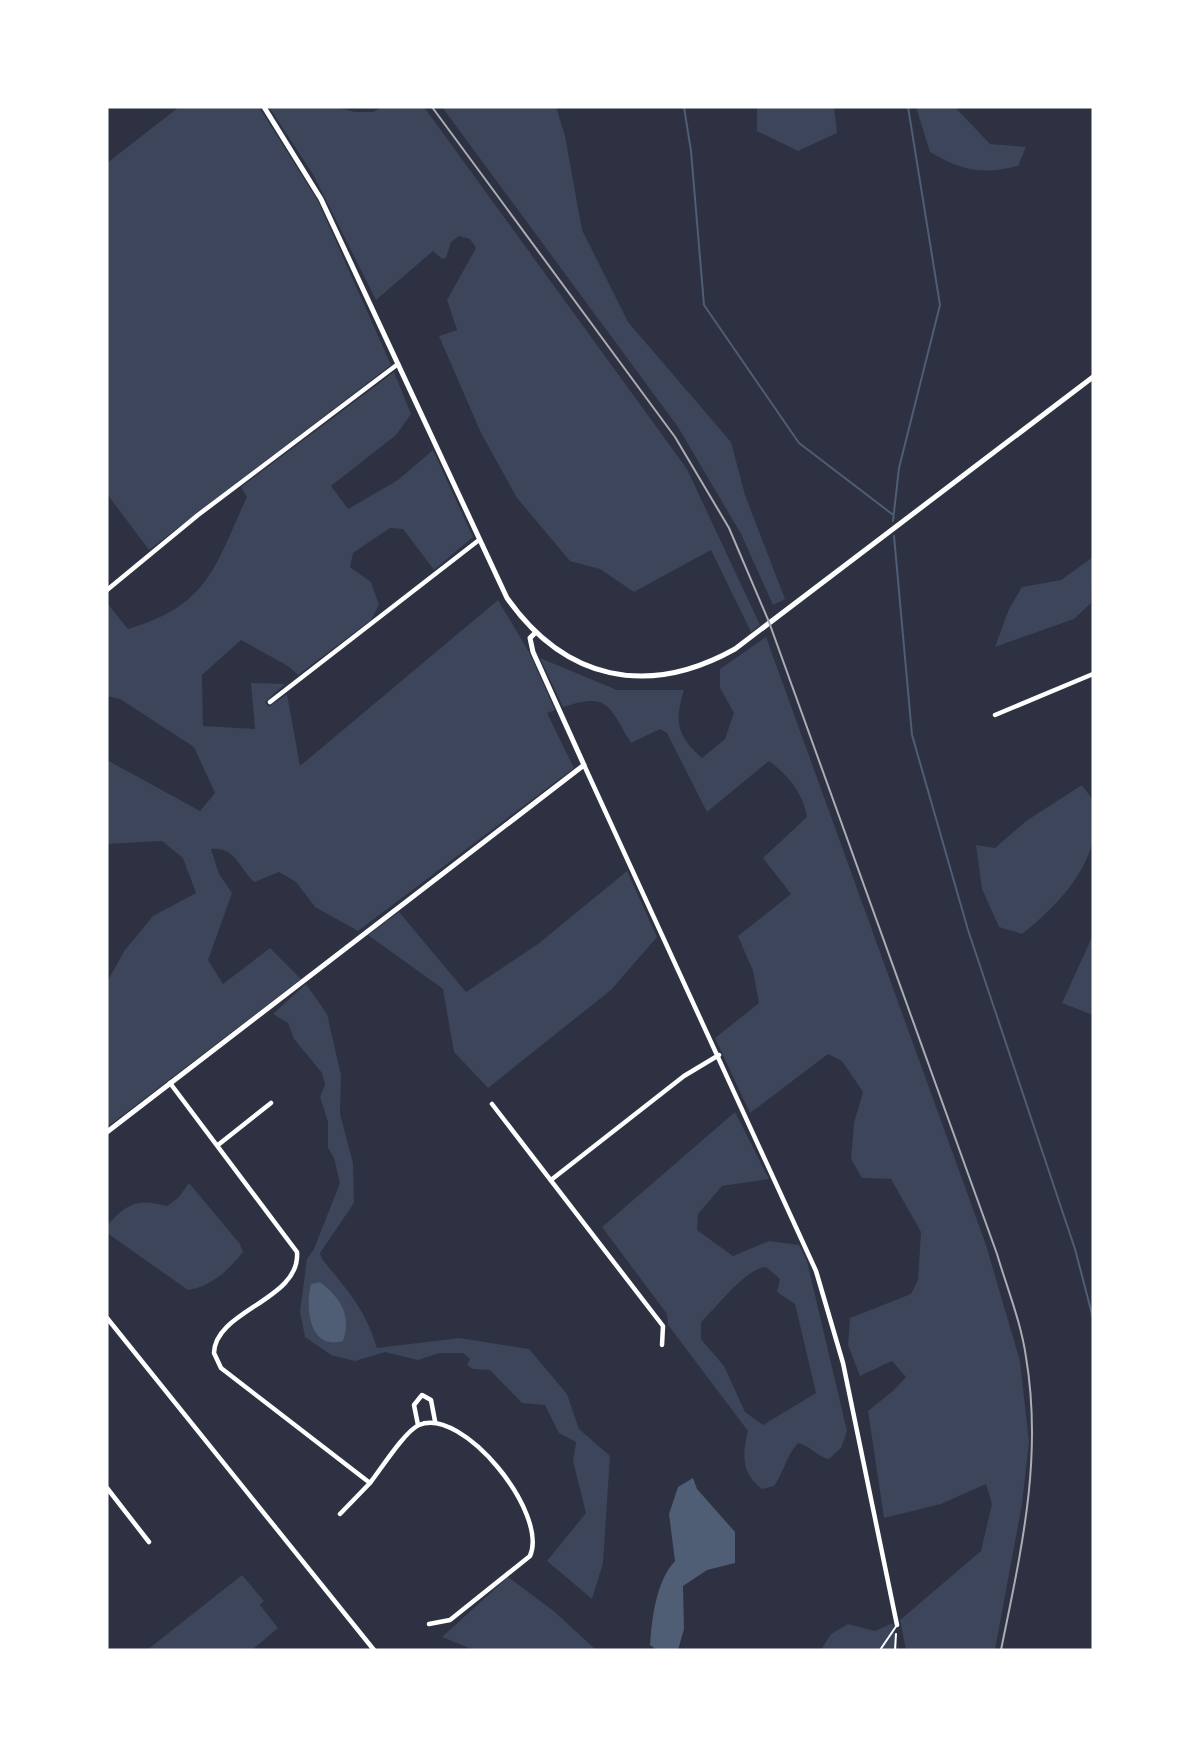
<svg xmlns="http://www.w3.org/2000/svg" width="1200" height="1757" viewBox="0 0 1200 1757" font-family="'Varela Round',sans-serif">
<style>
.green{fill:#3c4559;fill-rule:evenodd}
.water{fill:#4f5d75}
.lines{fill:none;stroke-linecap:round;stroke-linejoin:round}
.stream{stroke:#4f5d75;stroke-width:2}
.path{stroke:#fff;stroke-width:2}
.service{stroke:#fff;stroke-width:2}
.minor{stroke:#fff;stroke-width:4.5}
.tertiary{stroke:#fff;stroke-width:5}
.rail{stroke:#abadb3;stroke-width:2}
</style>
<rect width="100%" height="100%" fill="#2d3142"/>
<path class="green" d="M179 107H259L318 201 391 365 149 550 107 494V163Z
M269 107H336L355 112H373L382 107H424L687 469 760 625 751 632 711 550 634 592 600 569 570 561 517 498 481 433 439 336 457 330 447 300 476 248 470 239 459 236 451 242 446 258 442 259 433 251 376 300 314 176Z
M442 107H556L565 136 582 230 628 322 731 442 745 495 785 599 773 605 741 534 678 427Z
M757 107H834L837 133 798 151 757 131Z
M916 107H955L990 144 1026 147 1018 166C981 175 963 171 930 152Z
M394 372 411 414 396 435 331 486 348 509 398 480 433 450 473 537 434 570 403 529 390 528 353 553 350 567 371 582 379 605 371 620 298 675 288 666 241 640 202 675 203 726 255 729 251 683 285 684 265 702 269 707 287 694 300 766 498 600 529 652 555 710 547 713 574 768 358 931 315 907 296 882 279 872 254 882C239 868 235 846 211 849L219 874 232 893 208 960 223 984 270 948 301 979 110 1125 107 1123V982L125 950 153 916 196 893 183 858 162 841 107 844V760L200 811 215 793 194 747 120 699 107 696V603L128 629C210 605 215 565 247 497L241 487Z
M1093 557 1091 603 1074 619 995 647 1009 609 1022 587 1061 580Z
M766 637 986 1245 1020 1361 1029 1442 1022 1504 995 1650H906L900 1620 981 1551 992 1504 986 1484 941 1504 884 1518 868 1411 894 1390 906 1377 892 1361 860 1376 848 1345 850 1318 911 1294 918 1280 921 1232 891 1179 862 1178 851 1159 854 1123 863 1092 842 1061 828 1054 750 1113 715 1038 759 1003 753 971 738 936 791 894 763 858 807 817C803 793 788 775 769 761L707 812 667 733 660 729 631 743C608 705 609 692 563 707L540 658 617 690H684C674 722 677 736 702 758L725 739 734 713 720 688V669Z
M1082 785C1085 790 1092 797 1093 803 1105 857 1061 903 1022 934L999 927 982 889 976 845 995 848 1026 821Z
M627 871 657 937 611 990 488 1088 454 1052 443 989 368 935 399 912 466 992 538 944Z
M1093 935V1015L1062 1003Z
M306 984 327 1014 341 1075 340 1114 353 1163 354 1203 320 1253 322 1259C347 1290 365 1308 377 1348L459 1338 529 1349 567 1394 579 1429 610 1456 603 1563 592 1599 547 1561 586 1513 573 1461 576 1442 559 1433 545 1405 522 1403 490 1370 473 1369 467 1365 470 1359 463 1353H439L418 1360 385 1352 355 1361 331 1355 305 1337 300 1312 307 1259 314 1249 340 1183 334 1158 328 1148V1122L320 1097 325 1085 322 1073 294 1039 288 1023 273 1014Z
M735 1112 769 1179 722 1186 698 1214 697 1230 733 1256 769 1241 799 1245 807 1261 847 1431 841 1448 829 1459C817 1457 811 1446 798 1443 786 1456 784 1472 774 1486L762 1489C741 1474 742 1454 748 1431L668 1325 667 1314 602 1227ZM766 1267 780 1279 777 1292 795 1304 816 1393 763 1425 745 1412 724 1366 701 1339V1322C717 1307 746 1268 766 1267Z
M189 1183 240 1244 243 1252C228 1271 212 1286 188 1290L107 1233V1225C128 1203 137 1198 167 1206L178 1198Z
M242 1575 264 1601 260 1605 278 1628 252 1650H147Z
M508 1577 555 1612 596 1650H474L442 1637Z
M893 1623 898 1650H821L831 1634 848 1624 875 1631Z"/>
<path class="water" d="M320 1282C340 1298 352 1314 343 1341 309 1351 305 1307 311 1284Z
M693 1478 697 1489 735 1532V1563L707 1570 683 1586 684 1629 678 1650H657L650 1645C652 1618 656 1581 675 1561L669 1514 678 1487Z"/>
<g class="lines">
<path class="stream" d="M684 107 691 151 704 305 799 443 892 514
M893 521 899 468 940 305 908 107
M894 536 912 735 968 930 1075 1249 1093 1318"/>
<path class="path" d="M895 1650 896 1634"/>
<path class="service" d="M880 1650 897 1625"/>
<path class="minor" d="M107 590 198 515 398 364
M270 702 479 540
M995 715 1093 674
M584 765 816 1271 843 1363 897 1625
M170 1083 297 1252C301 1300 215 1310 214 1353L221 1368 370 1483C381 1469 405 1431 419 1425 462 1406 549 1513 530 1556L450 1620 429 1624
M492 1104 663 1326 662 1345
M218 1145 271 1103
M551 1180 684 1076 719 1055
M107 1318 374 1650
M418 1425 414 1405 422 1395 431 1400 435 1421
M107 1488 149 1542
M340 1514 370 1483"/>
<path class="tertiary" d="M264 107 321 199 507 598C565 680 647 698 735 649L1093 377
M107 1132 584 765 533 652 530 638 535 633"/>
<path class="rail" d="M432 107 675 437 729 528 769 622 997 1254C1007 1288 1021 1322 1026 1357 1043 1459 1021 1551 1001 1650"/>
</g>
<rect width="1200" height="1757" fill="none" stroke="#ffffff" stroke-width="217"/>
</svg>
